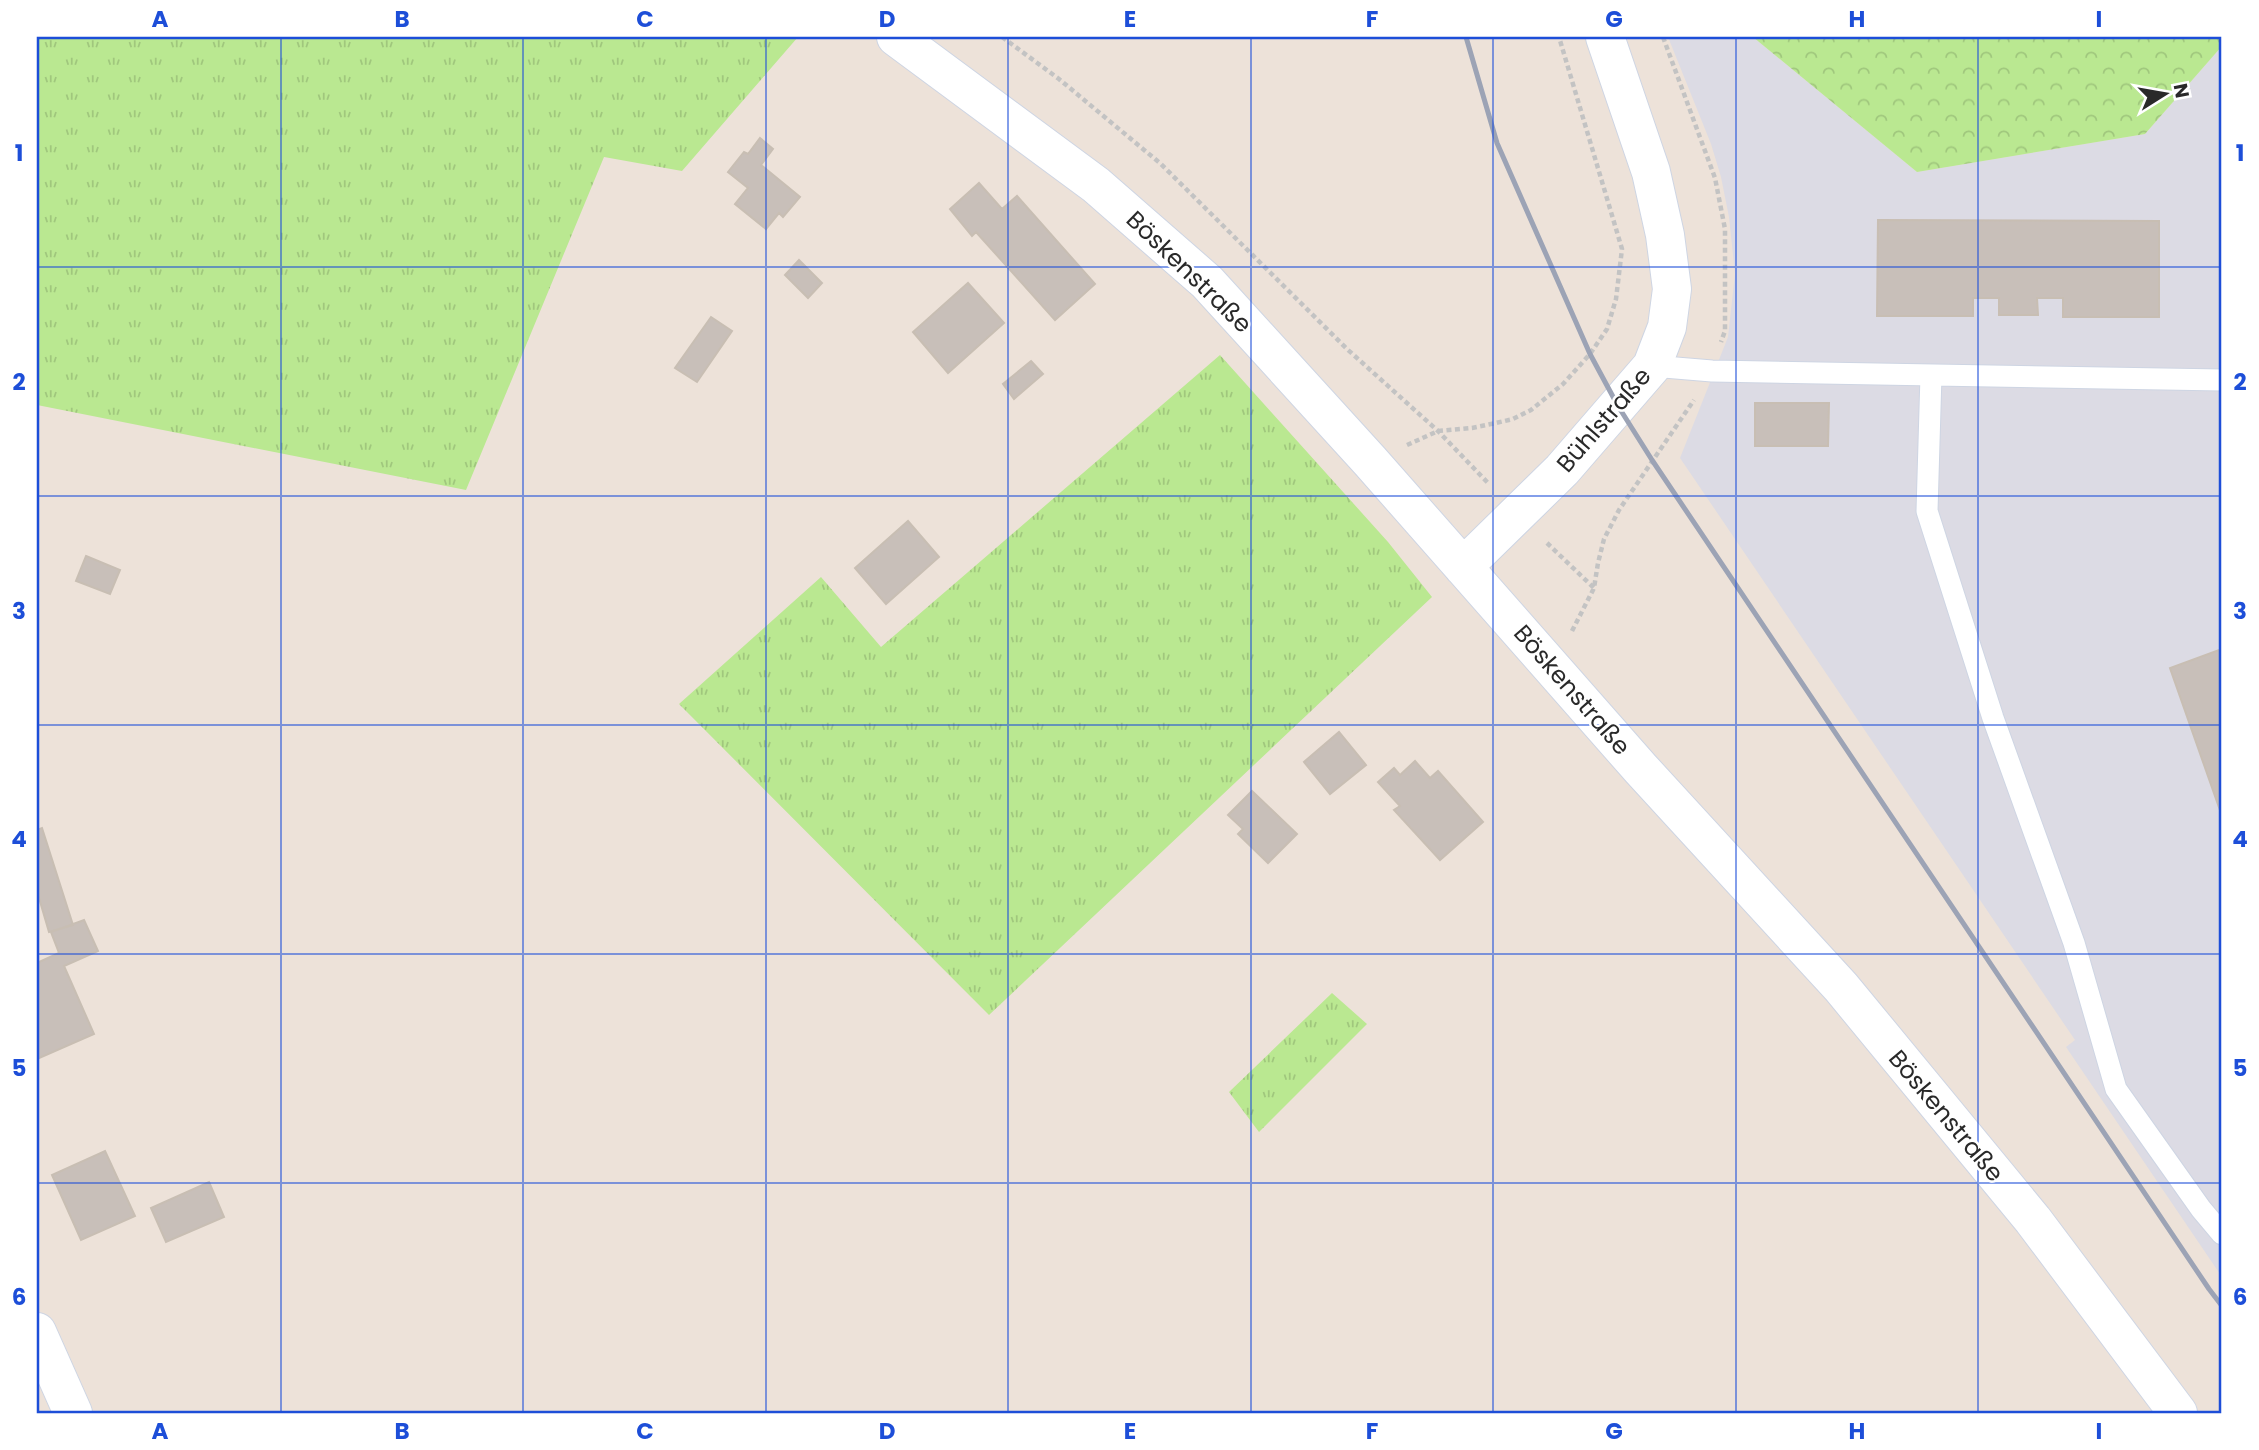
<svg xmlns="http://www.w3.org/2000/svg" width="2259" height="1450" viewBox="0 0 2259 1450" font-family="Poppins,sans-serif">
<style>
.industrial{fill:#dcdbe4}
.grass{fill:url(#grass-tufts)}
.forest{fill:url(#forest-crowns)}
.building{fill:#c8bfb9;stroke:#c8beb3;stroke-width:2}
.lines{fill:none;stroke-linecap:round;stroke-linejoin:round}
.lane-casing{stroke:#ced5e3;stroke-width:23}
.street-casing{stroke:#ced5e3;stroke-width:40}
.secondary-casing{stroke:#ced5e3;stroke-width:40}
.path{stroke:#c3c3c3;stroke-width:4.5;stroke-dasharray:5 3.5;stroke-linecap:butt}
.lane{stroke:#fff;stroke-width:21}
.street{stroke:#fff;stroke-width:38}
.secondary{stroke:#fff;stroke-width:38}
.rail{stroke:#9ca3b5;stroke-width:5}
.grid{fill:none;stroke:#1d4ed8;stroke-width:2;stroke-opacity:0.55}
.labels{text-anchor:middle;stroke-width:5;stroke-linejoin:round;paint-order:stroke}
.street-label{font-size:24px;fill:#292929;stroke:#fff}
.neatline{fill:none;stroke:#1d4ed8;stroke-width:2.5}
.grid-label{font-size:23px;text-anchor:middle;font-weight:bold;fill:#1d4ed8}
</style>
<defs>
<pattern id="grass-tufts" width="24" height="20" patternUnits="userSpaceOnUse" patternTransform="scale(1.75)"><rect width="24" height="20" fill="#bae891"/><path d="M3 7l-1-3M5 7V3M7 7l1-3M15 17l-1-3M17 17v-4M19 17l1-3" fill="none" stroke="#a0c77d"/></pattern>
<pattern id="forest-crowns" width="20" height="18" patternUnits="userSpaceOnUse" patternTransform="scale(1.75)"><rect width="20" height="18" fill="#bae891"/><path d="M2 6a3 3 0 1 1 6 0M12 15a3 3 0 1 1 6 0" fill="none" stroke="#a0c77d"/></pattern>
</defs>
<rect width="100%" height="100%" fill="#ede2d9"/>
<path class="industrial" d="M1668 37H1753L1917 172 2145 134 2222 46V1277L2066 1047 2075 1040 1680 458 1728 337 1735 274 1729 217 1721 177 1711 144Z"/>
<path class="grass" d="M37 37H798L682 171 604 157 466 490 37 405Z
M1220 355 1388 542 1432 597 989 1015 679 704 821 577 881 647Z
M1332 993 1367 1024 1259 1132 1229 1092Z"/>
<path class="forest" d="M1753 37H2222V46L2145 134 1917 172Z"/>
<path class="building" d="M760 138 773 149 761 165 800 197 783 217 779 213 766 229 735 204 748 188 728 172 744 152 748 154Z
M979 183 1002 209 1017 196 1095 284 1055 320 976 232 972 236 950 209Z
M1878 220 2159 221V317H2063V298H2037L2038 315H1999V298H1973V316H1877Z
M799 260 822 283 808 298 785 275Z
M968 283 1004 323 948 373 913 332Z
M711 317 732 331 697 382 675 368Z
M1031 361 1043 374 1014 399 1003 384Z
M1755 403H1829L1828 446H1755Z
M908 521 939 557 886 604 855 568Z
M86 556 120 570 110 594 76 581Z
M2222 649V816L2170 668Z
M1339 732 1366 765 1330 794 1304 762Z
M1415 761 1430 778 1438 771 1483 822 1440 860 1394 810 1400 806 1378 782 1394 768 1400 775Z
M1252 791 1297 834 1268 863 1238 834 1243 829 1228 815Z
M42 828 73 925 49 932 37 891V830Z
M84 920 98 951 64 966 94 1034 37 1059V963L59 953 51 932Z
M105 1151 135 1216 81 1240 52 1175Z
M209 1182 224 1217 166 1242 151 1208Z"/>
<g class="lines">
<defs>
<path id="lane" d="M1652 366 1712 371 2222 380
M1931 375 1927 511 1993 718 2074 943 2116 1089 2201 1209 2222 1234"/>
<path id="street" d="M37 1332 73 1413"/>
<path id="secondary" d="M896 37 1096 185 1207 282 1370 461 1641 769 1841 987 2033 1220 2178 1413
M1463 567 1562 470 1652 366 1667 327 1672 289 1665 235 1651 172 1605 37"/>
</defs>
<use href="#lane" class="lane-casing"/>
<use href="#street" class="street-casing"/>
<use href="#secondary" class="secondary-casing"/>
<path class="path" d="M1002 37 1059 79 1161 164 1347 349 1438 431 1489 484
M1663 37 1715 178 1725 229V331L1721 342
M1407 445 1438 431 1472 428 1496 423 1513 419 1531 410 1563 384 1590 354 1607 329 1616 299 1622 249 1559 37
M1547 543 1594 588
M1572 631 1594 588 1598 563 1604 539 1619 510 1694 400"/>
<use href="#lane" class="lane"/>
<use href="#street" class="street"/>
<use href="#secondary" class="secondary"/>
<path class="rail" d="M1466 37 1497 143 1590 354 1618 406 1652 460 2209 1289 2222 1306"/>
</g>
<path class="grid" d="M281 37V1413M523 37V1413M766 37V1413M1008 37V1413M1251 37V1413M1493 37V1413M1736 37V1413M1978 37V1413M37 267H2222M37 496H2222M37 725H2222M37 954H2222M37 1183H2222"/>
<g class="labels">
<g class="street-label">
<text transform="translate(1189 272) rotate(44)" y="8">Böskenstraße</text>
<text transform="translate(1604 420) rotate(-49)" y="8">Bühlstraße</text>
<text transform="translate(1572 690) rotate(49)" y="8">Böskenstraße</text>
<text transform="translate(1946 1116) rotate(50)" y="8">Böskenstraße</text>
</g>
</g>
<rect width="2259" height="1450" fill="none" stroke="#ffffff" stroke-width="77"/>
<g transform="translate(2165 94) rotate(79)" stroke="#ffffff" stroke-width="5" paint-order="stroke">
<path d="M0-5L12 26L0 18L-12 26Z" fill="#292929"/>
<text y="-10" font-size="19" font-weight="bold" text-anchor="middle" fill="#292929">N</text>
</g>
<rect x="38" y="38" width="2182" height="1374" class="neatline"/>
<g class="grid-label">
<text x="160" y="27">A</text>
<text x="402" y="27">B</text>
<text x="645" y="27">C</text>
<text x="887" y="27">D</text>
<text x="1130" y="27">E</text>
<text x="1372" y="27">F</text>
<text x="1614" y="27">G</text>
<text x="1857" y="27">H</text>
<text x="2099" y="27">I</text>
<text x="19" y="161">1</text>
<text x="2240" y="161">1</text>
<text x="19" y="390">2</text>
<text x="2240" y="390">2</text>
<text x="19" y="619">3</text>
<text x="2240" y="619">3</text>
<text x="19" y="847">4</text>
<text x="2240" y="847">4</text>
<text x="19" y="1076">5</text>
<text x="2240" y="1076">5</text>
<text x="19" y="1305">6</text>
<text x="2240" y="1305">6</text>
<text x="160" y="1439">A</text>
<text x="402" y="1439">B</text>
<text x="645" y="1439">C</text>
<text x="887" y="1439">D</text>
<text x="1130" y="1439">E</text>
<text x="1372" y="1439">F</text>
<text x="1614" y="1439">G</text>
<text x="1857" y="1439">H</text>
<text x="2099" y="1439">I</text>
</g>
</svg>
